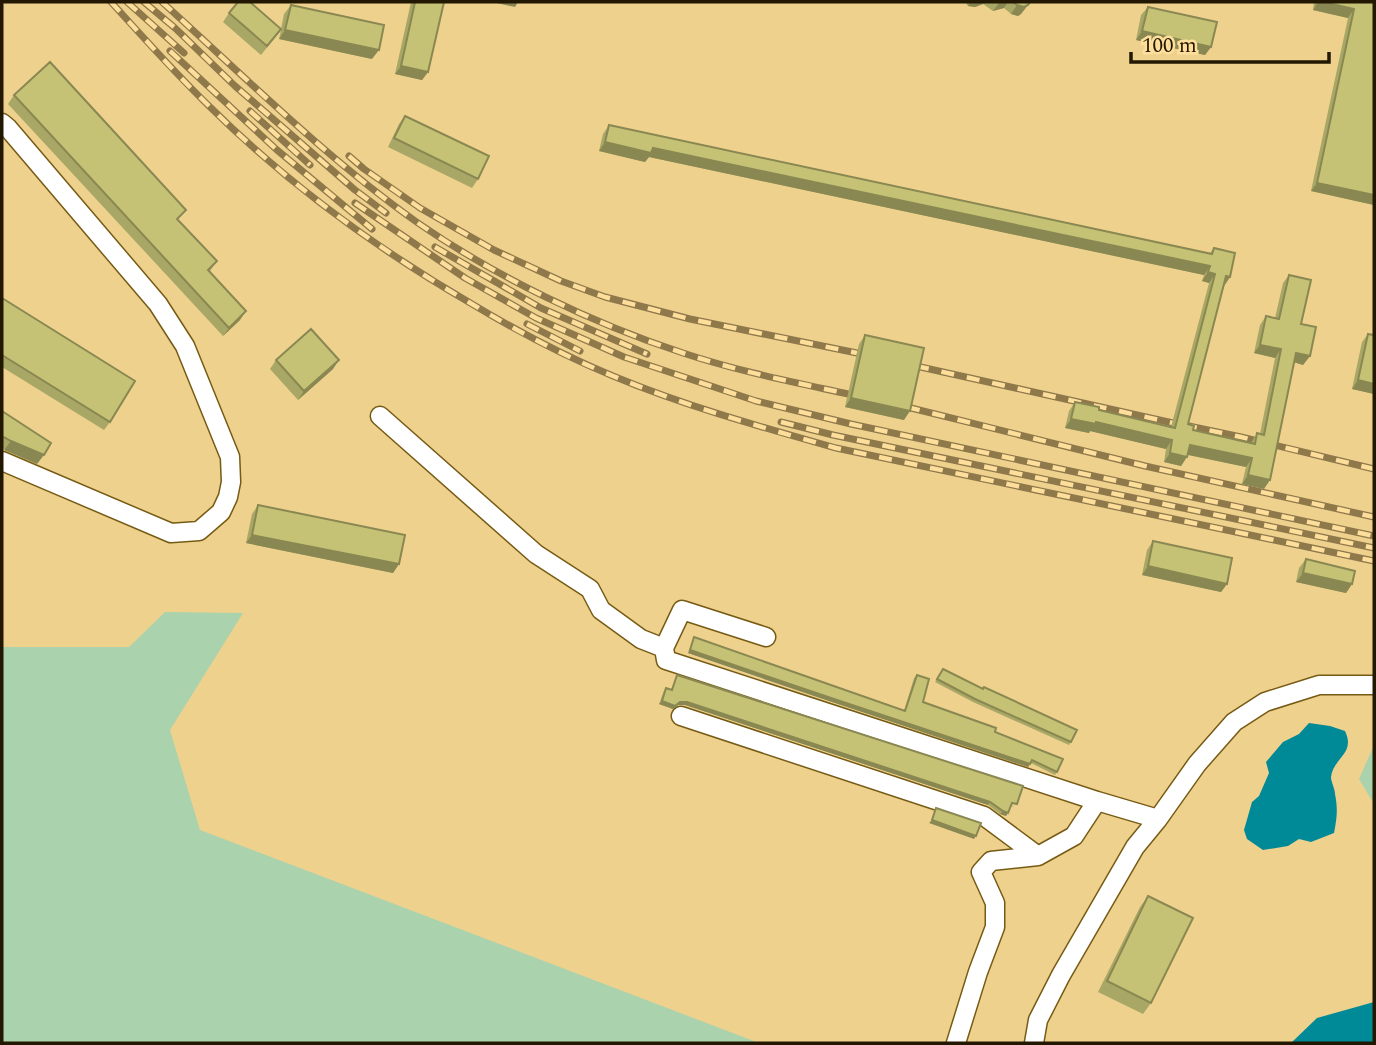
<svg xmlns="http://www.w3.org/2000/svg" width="1376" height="1045" viewBox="0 0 1376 1045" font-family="Spectral,serif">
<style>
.green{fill:#aad2ac}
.water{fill:#008a97}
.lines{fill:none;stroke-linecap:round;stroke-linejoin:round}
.minor-casing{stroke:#765b14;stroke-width:21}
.minor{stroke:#fff;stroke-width:18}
.rail-casing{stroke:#8f794b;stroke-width:7}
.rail{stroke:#fdde9b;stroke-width:4.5;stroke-dasharray:13;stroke-linecap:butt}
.wall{fill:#a9a765}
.shaded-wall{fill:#8a8852}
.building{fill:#c5c275;stroke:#8a8852;stroke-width:2}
</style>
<rect width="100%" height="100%" fill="#efd18e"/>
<path class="green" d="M165 612 243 613 170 730 200 830 759 1043H2V647H129Z
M1374 745V804L1359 779Z"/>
<path class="water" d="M1309 723 1330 726 1345 731C1356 754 1333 758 1331 777 1331 782 1335 789 1335 794 1338 809 1337 818 1334 833L1311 842 1299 839 1288 846 1263 850 1247 839 1244 830 1252 802 1259 796 1269 773 1266 762 1283 742 1299 734Z
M1374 1002V1043H1291L1317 1018Z"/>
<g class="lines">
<defs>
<path id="minor" d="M2 123 8 128 158 304 185 346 230 457 231 482 228 497 221 512 199 531 171 533 2 461
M380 416 536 554 590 589 601 610 641 639 664 648
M766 637 682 610 664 648 666 660 1097 801 1074 836 1038 856
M681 716 984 816 1038 856 991 861 981 872 995 903V927L978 972 956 1043
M1097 801 1158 819
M1034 1043 1038 1020 1061 975 1135 847 1158 819 1197 764 1234 722 1265 702 1319 685H1374"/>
</defs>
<use href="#minor" class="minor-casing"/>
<use href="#minor" class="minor"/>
<defs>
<path id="rail" d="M111 2C143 37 175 73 209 106 287 183 377 249 472 304 517 331 564 356 613 376 685 406 761 427 836 448L1374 561
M127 2 184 53
M144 2 175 28 235 86 355 190 386 213
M162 2C245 77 326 158 418 223 496 277 594 324 683 353 737 371 793 382 848 394
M170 51 277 150 372 229
M250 111 310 165
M349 156 364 169 420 208 494 250 561 281 605 297 690 319 857 353
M355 203 465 278 536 318 624 357 756 401 851 424 1374 536
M435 247 541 308 647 354
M527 324 580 351
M916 366 1173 423
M907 407 1145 466 1374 517
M781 422 833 435 1374 548
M1184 425 1241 437 1374 469"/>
</defs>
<use href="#rail" class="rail-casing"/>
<use href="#rail" class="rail"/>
</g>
<path class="wall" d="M411 2H444L428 72 422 80 395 74Z
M965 2H1030L1021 14 1018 16 1011 14 1004 8 993 11 983 4 975 7 968 6Z
M1314 2H1374V205L1311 191 1348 18 1313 10Z
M291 5 372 59 279 39 281 30 261 55 223 22 229 13 281 29 284 14Z
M1148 7 1211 47 1205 55 1136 40 1141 15Z
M14 95 178 221 217 261 210 271 240 320 223 336 8 104Z
M405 116 478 179 472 188 388 147 399 124Z
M609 125 1210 253 1214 248 1230 277 1224 286 1188 424 1193 430 1251 443 1257 433 1260 434 1275 358 1254 353 1260 325 1266 316 1275 318 1283 283 1289 275 1310 356 1303 365 1294 362 1264 489 1242 484 1246 467 1188 455 1181 466 1164 462 1166 449 1090 431 1089 433 1065 428 1069 411 1075 402 1099 410 1171 427 1209 283 1202 281 1204 275 649 157 645 162 599 151 603 134Z
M2 298 110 422 104 430 2 367Z
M1368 334 1374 394 1352 389 1362 342Z
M865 335 904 420 845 407 859 344Z
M276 360 333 369 298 400 270 369Z
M2 411 37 464 2 448Z
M258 505 399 564 393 573 246 543 252 514Z
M1153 541 1227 584 1221 592 1142 575 1147 550Z
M1306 559 1352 584 1346 593 1296 582 1299 568Z
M694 637 904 711 914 678 917 675 923 702 995 732 1057 772 1055 775 1031 763 1028 767 829 701 688 653Z
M943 669 1071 742 1069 745 973 702 935 682Z
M677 675 1015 807 1011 806 1006 816 1000 814 988 805 685 705H678L673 709 659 704 664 691 666 688 671 690Z
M1148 896 1151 1003 1143 1014 1098 992 1140 907Z"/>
<path class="shaded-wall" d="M492 2H518L515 7Z
M970 2H984L983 4 975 7 968 6Z
M1001 2H1008L1004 8 993 11 999 3Z
M1318 2H1323L1354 9 1348 18 1313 10Z
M1017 5H1028L1021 14 1018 16 1011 14Z
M285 30 379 50 372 59 279 39Z
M1142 31 1211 47 1205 55 1136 40Z
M401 66 428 72 422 80 395 74Z
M605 142 653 148 1210 266 1204 275 649 157 645 162 599 151Z
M1317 183 1374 195V205L1311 191Z
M1208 272 1215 274 1209 283 1202 281Z
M1226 276 1230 277 1224 286Z
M246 311 240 320 223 336 229 328Z
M1260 345 1281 349 1275 358 1254 353Z
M1296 353 1310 356 1303 365 1290 361Z
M339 360 333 369 298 400 304 391Z
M1358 380 1374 384V394L1352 389Z
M851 398 910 411 904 420 845 407Z
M1071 419 1096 422 1172 440 1166 449 1090 431 1089 433 1065 428Z
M11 441 44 455 37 464 4 450Z
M1190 445 1252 458 1246 467 1184 454Z
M1170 453 1187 457 1181 466 1164 462Z
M1248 475 1270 480 1264 489 1242 484Z
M252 535 399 564 393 573 246 543Z
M1148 566 1227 584 1221 592 1142 575Z
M1303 573 1352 584 1346 593 1296 582Z
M690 650 1030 764 1028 767 829 701 688 653Z
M662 701 687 702 990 802 988 805 685 705H678L673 709 659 704Z
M1003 811 1008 813 1006 816 1000 814Z
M932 820 976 836 974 839 929 823Z"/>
<path class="building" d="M238 2H250L281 29 267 46 229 13Z
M415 2H444L428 72 401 66Z
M1013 2H1030L1028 5 1024 7 1017 5Z
M1323 2H1374V195L1317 183 1354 9Z
M291 5 384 25 379 50 285 30Z
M1148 7 1217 22 1211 47 1142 31Z
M50 62 186 210 177 219 217 261 208 270 246 311 229 328 14 95Z
M405 116 489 156 478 179 394 138Z
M609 125 1212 254 1214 248 1235 253 1230 277 1226 276 1188 424 1194 426 1193 430 1255 444 1257 433 1264 435 1281 349 1260 345 1266 316 1279 319 1289 275 1311 280 1301 324 1316 327 1310 356 1296 353 1270 480 1248 475 1252 458 1190 445 1187 457 1170 453 1172 440 1096 422V424L1071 419 1075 402 1099 407V410L1175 428 1215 274 1208 272 1210 266 653 148 651 153 605 142Z
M2 298 135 381 110 422 2 355Z
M311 329 339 360 304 391 276 360Z
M1368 334 1374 335V384L1358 380Z
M865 335 924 348 910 411 851 398Z
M2 411 51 443 44 455 11 441 2 436Z
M258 505 405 535 399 564 252 535Z
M1153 541 1232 558 1227 584 1148 566Z
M1306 559 1355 571 1352 584 1303 573Z
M694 637 905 711 917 675 929 679 923 702 996 728 995 732 1063 759 1057 772 1032 760 1030 764 831 698 690 650Z
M943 669 983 689 984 687 1077 730 1071 742 975 699 937 679Z
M677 675 1023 786 1017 804 1012 803 1008 813 1003 811 990 802 687 702H680L675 706 662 701 666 688 672 690Z
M936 808 981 823 976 836 932 820Z
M1148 896 1193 918 1151 1003 1107 981Z"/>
<rect width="1376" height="1045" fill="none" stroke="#221700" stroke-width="7"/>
<path d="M1131 52v10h198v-10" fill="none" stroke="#221700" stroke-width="3.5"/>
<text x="1142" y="52" font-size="21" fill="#221700" stroke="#fdde9b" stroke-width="5" paint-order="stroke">100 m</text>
</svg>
